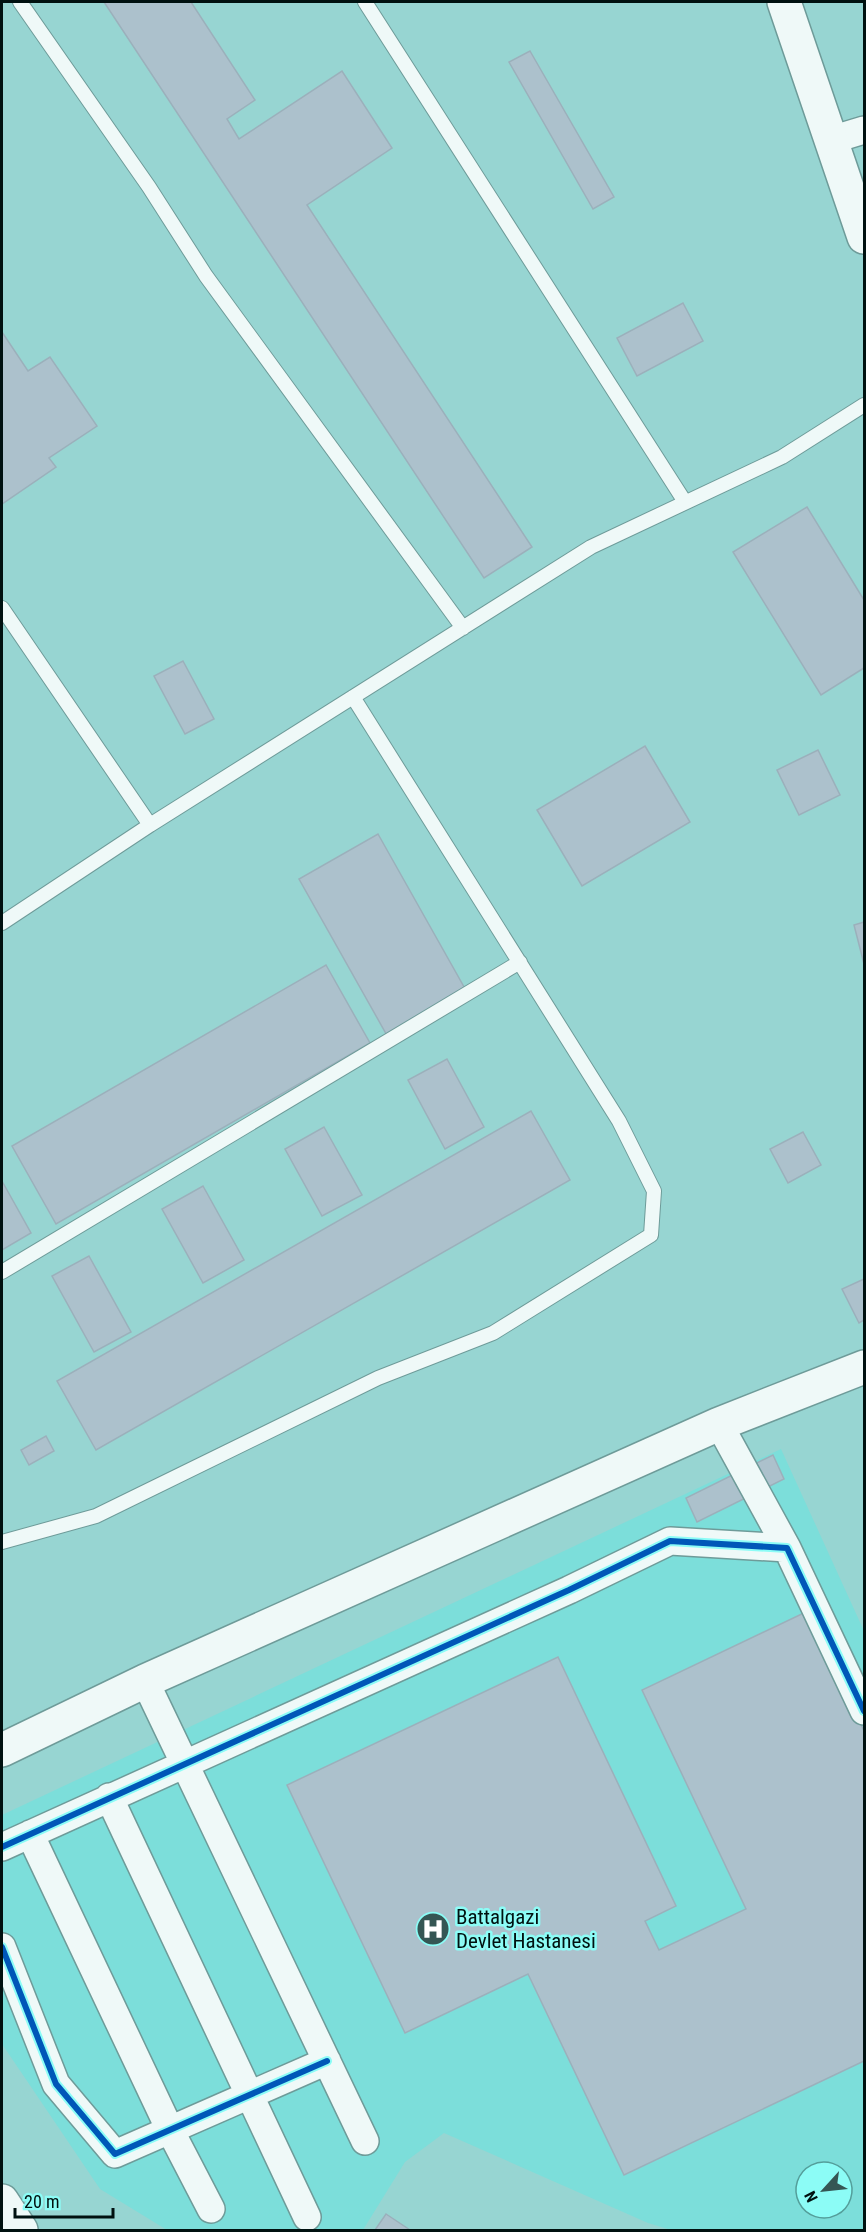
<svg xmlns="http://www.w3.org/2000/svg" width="866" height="2232" viewBox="0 0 866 2232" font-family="'Roboto Condensed',sans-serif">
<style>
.built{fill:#7cdeda;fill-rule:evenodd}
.building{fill:#acc1cc;stroke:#9bb0bb;stroke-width:1.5}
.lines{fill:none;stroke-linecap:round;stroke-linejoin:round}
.service-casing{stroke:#6e9b99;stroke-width:16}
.minor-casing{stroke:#6e9b99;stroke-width:30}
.secondary-casing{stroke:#6e9b99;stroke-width:36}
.service{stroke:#eff9f8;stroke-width:14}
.minor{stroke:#eff9f8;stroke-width:27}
.secondary{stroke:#eff9f8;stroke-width:33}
.cycleway-casing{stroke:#8cfcf6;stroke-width:10}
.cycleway{stroke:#0057b8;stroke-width:6}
.labels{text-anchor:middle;stroke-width:5;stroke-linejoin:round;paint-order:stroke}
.poi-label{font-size:21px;fill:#001110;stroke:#8cfcf6;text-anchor:start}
</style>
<rect width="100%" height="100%" fill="#97d5d2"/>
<path class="built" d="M781 1449 864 1631V2230H671L648 2223 444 2133 405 2162 363 2230H167L100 2189 2 2044V1815ZM806 2172H842V2208H806Z"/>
<path class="building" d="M104 2H191L255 100 227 119 239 139 342 71 392 148 307 205 532 547 484 578Z
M530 51 614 197 593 209 509 62Z
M683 303 703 341 637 376 617 338Z
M2 332 28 371 50 357 97 426 49 458 56 467 2 504Z
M807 507 864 600V668L821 695 733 552Z
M183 661 214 719 185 734 154 676Z
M645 746 690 822 582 886 537 810Z
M818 750 840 795 799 815 777 770Z
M378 834 468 994 389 1039 299 879Z
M864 922V964L854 925Z
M326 965 370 1043 56 1224 12 1146Z
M447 1059 484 1127 445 1149 408 1080Z
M531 1111 570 1180 96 1450 57 1381Z
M324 1127 362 1195 322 1216 285 1149Z
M803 1132 821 1165 788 1183 770 1149Z
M2 1181 31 1233 2 1250Z
M203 1186 244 1260 203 1283 162 1209Z
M89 1256 131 1332 94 1352 52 1276Z
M864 1279V1320L859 1323 842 1289Z
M46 1436 54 1451 29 1465 21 1450Z
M773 1455 784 1479 697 1522 686 1498Z
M808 1611 864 1731V2061L624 2175 528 1974 405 2033 287 1785 558 1657 676 1906 645 1921 659 1950 746 1909 642 1690Z
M386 2214 410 2230H375Z"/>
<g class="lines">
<defs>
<path id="service" d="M20 2 149 187 206 276 463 628
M365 2 685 502
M2 608 150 825
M2 923 150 825 591 547 782 457 864 405
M2 1272 520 962
M2 1542 96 1516 378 1378 493 1333 651 1235 654 1191 619 1121 353 697"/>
<path id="minor" d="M831 140 864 130
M719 1424 787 1548
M145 1681 365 2141
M109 1797 307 2217
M30 1834 170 2130 211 2209
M2 1847 569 1590 670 1541 787 1548 864 1711
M2 1947 56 2084 115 2154 327 2061"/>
<path id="secondary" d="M784 2 864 237
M2 1750 145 1681 719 1424 864 1367
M2 2201 21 2230"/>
</defs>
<use href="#service" class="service-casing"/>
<use href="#minor" class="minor-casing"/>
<use href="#secondary" class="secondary-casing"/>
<use href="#service" class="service"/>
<use href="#minor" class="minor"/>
<use href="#secondary" class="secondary"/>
<defs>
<path id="cycleway" d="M2 1847 569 1590 670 1541 787 1548 864 1711
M2 1947 56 2084 115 2154 327 2061"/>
</defs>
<use href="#cycleway" class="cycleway-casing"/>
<use href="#cycleway" class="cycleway"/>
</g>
<defs>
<symbol id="hospital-disc" viewBox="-11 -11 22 22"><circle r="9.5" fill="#355654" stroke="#8cfcf6"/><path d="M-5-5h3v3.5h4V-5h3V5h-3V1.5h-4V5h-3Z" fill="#fff"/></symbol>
</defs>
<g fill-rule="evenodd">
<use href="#hospital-disc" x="414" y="1910" width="38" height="38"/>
</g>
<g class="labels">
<g class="poi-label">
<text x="456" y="1924">Battalgazi<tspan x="456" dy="24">Devlet Hastanesi</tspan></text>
</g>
</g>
<rect width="866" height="2232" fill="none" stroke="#001110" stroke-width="6"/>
<g transform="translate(824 2190) rotate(243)"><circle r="28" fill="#8cfcf6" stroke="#549e9a" stroke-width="1.5"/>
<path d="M0-4.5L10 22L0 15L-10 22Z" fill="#355654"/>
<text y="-9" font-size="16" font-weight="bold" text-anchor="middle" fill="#001110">N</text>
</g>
<path d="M15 2208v9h98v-9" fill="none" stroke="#001110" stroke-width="3"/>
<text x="24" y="2208" font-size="18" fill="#001110" stroke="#8cfcf6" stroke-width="4.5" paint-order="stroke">20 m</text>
</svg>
